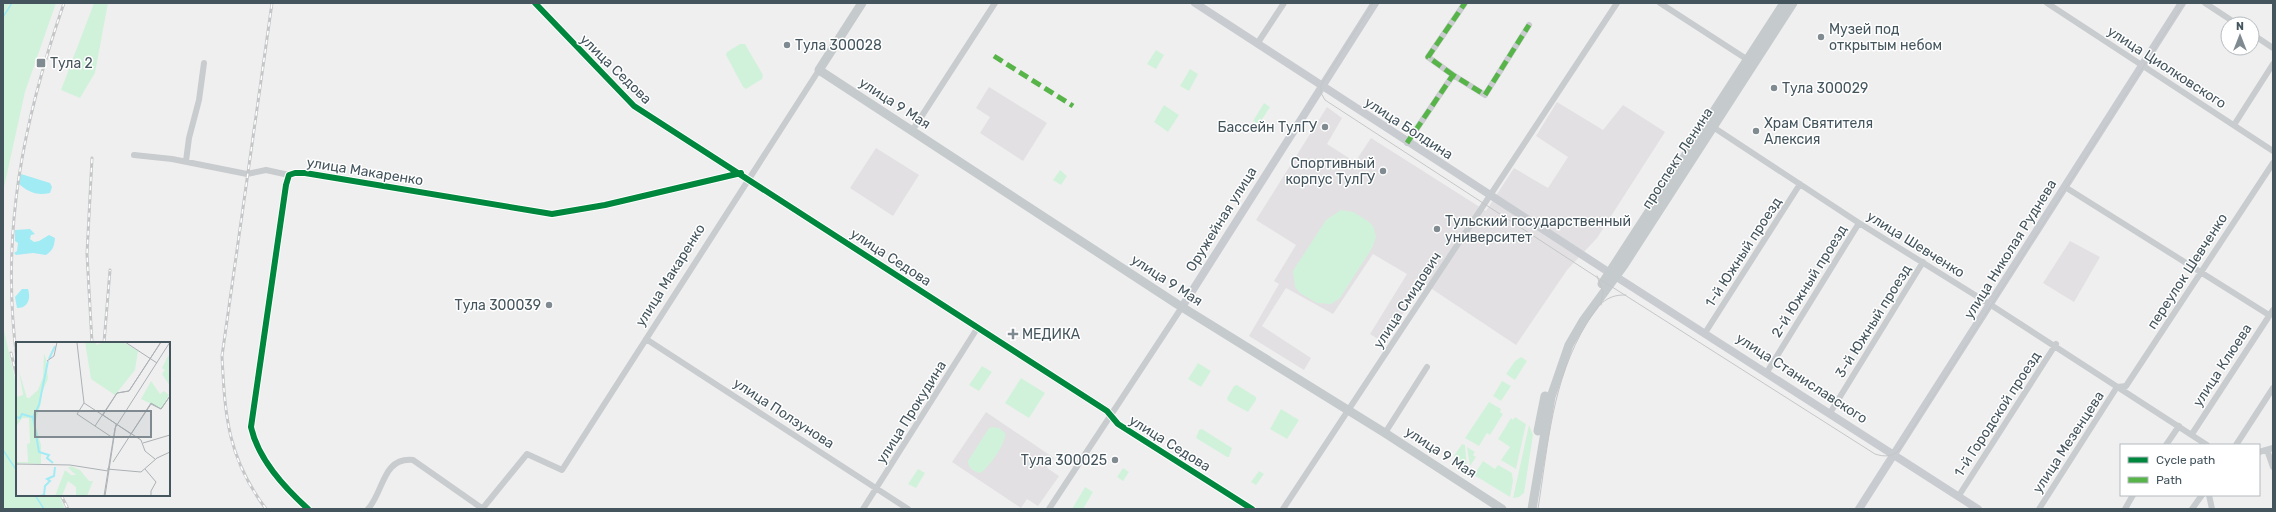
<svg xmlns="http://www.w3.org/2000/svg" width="2276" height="512" viewBox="0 0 2276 512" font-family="Rubik,sans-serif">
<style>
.education{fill:#e2e0e2}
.green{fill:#d1f2da}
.water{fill:#a1ebf5}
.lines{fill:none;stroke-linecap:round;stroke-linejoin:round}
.stream{stroke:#a1ebf5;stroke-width:1.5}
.street{stroke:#c8ccce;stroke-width:6}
.secondary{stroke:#c8ccd0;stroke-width:8}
.primary{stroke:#c5cacd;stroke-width:9}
.tram{stroke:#c4c6c8;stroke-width:1}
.rail-casing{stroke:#c4c6c8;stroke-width:3}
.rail{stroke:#fff;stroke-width:1.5;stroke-dasharray:4.5;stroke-linecap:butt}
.quiet{stroke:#57b448;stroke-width:5;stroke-dasharray:10 5;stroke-linecap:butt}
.cycleway-casing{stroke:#fff;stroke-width:8}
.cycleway{stroke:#00873e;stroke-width:6}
.poi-dot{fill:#808b91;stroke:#fff;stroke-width:1.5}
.labels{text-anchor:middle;stroke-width:3;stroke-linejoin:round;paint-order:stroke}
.poi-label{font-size:14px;fill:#44555e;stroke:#fff;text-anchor:start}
.street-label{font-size:14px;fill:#44555e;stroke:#fff}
.inset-river{fill:none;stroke:#a1ebf5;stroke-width:2}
.inset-road{fill:none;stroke:#abb1b5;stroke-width:1}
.view{fill:#808b91;fill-opacity:0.15;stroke:#808b91;stroke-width:2}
.inset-edge{fill:none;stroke:#44555e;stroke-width:2}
</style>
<rect width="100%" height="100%" fill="#f0efef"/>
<path class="education" d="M989 87 1047 123 1023 161 980 133 990 117 976 108Z
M1557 102 1603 130 1623 105 1665 132 1597 238 1567 270 1516 345 1423 283 1384 343 1370 334 1407 274 1373 254 1333 314 1286 288 1262 326 1311 358 1304 370 1249 336 1279 284 1274 281 1296 245 1256 220 1327 107 1342 118 1327 144 1355 162 1371 138 1486 211 1514 168 1548 188 1568 157 1536 136Z
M876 148 919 175 893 216 850 188Z
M2070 241 2100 257 2074 302 2043 283Z
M986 412 1054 458 1047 468 1059 476 1038 506 1027 499 1021 508 952 462Z"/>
<path class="green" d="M3 3H56L25 92 3 192Z
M94 3H108L95 73 80 98 61 90Z
M740 44H745L763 75 762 79 746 89 743 87 726 55 727 52Z
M1156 50 1164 55 1156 69 1147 64Z
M1190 69 1198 74 1189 91 1180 86Z
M1264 103 1270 107 1259 124 1253 121Z
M1164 105 1179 115 1168 132 1154 122Z
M1060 170 1067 176 1061 185 1053 180Z
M1341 210 1353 212 1368 221 1373 226 1376 237 1372 248 1340 298 1331 304 1317 303 1300 293 1295 287 1293 271 1326 220Z
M3 326 17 388V495H59L65 509H3Z
M1521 357 1527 361 1515 380 1506 374 1515 361Z
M1198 363 1211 371 1201 387 1188 379Z
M982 366 992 372 979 391 969 385Z
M1021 378 1045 393 1029 418 1005 403Z
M1502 381 1511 386 1501 401 1493 396Z
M1237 385 1256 397V400L1248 412 1228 401 1227 398 1234 386Z
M1489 402 1501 409 1500 412 1503 414 1490 435 1487 433 1479 446 1465 438Z
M1281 409 1299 420 1287 439 1270 429Z
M1515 417 1526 424 1516 469 1501 460 1510 447 1498 439 1511 418 1513 420Z
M1529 425 1533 435 1524 493 1519 497 1513 498Z
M992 427 999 428 1005 433C1007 442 988 469 980 473 973 471 968 468 968 461L989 428Z
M1202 429 1232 448 1229 457H1227L1196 438 1199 430Z
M1462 444 1465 445 1467 470 1457 463 1454 456Z
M1467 447 1475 452 1473 455 1476 457 1470 466Z
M1483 461 1495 469 1498 465 1512 473 1513 481 1510 497 1474 475Z
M1123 468 1129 472 1123 481 1117 477Z
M918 469 925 473 916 488 908 484Z
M1259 471 1264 474 1256 485 1251 482Z
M1085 487 1093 492 1083 509H1072Z"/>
<path class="water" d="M21 174 50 183 52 187 50 193C36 196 28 192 18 183Z
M30 229 35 234 31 235 30 239 34 242 39 241 49 235 55 238C54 247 53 250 46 255L33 253 16 255 14 253 17 251 18 243 15 241V230Z
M22 289H28C31 299 28 308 17 308L15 297Z"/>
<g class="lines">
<path class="stream" d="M3 17 12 3
M3 450 17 471
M35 495 44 509"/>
<path class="street" d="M535 3 634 106 1107 411 1118 424 1252 509
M1660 3 1748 60
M2047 3 2273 151
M2205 3 2237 24
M2252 34 2273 48
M1257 44 1284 3
M1453 75 1428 57 1465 3
M2234 125 2273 64
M1713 127 1859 223 1991 305 2207 445
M912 131 995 3
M1407 143 1453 75 1485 95 1529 25
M134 155 172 159 247 174 266 170 289 175
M186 161 189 138 199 100 204 63
M2065 187 2269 315
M1705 333 1800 184
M646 339 908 509
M1767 372 1859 223
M1830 413 1923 262
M1385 433 1427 367
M2192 434 2273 310
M2166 445 2179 426
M2236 445 2273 388
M2267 450 2273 467
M2259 452 2273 448
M2209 495 2212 509
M1958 497 2056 344
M483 508 527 454 562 470 819 70
M308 509C284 487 258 459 251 427L286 185 289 175 295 173H305L552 214 605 205 741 173
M368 509C384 492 382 457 413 460L483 509
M863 509 978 327
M1049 509 1182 307
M1283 509 1617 3
M2039 509 2117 387 2126 386 2273 163
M2125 509 2133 495
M2192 509 2202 495"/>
<path class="secondary" d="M1195 3 1610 273
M1615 276 1978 509
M1182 307 1375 3
M1859 509 2182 3"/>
<path class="primary" d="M862 3 819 70 1177 304 1385 433 1502 509
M1602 284 1784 3
M1538 431 1545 396
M1532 509 1551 397 1569 345 1583 321 1624 265 1793 3"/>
<path class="tram" d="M1373 3 1321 85V93L1325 100 1598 278 1875 454C1884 457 1893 457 1899 450L2184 3
M1597 276 1603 292 1601 305
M1538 509C1548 445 1552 380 1587 323 1597 307 1605 294 1626 295"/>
<defs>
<path id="rail" d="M92 343 87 254 92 158
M104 343 110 270
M11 353 17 377
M17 360C0 234 23 121 64 3
M61 495 68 509
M266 509C228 458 225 418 222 356L272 3"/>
</defs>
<use href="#rail" class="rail-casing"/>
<use href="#rail" class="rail"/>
<path class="quiet" d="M994 56 1073 106
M1453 75 1428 57 1465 3
M1407 143 1453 75 1485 95 1529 25"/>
<defs>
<path id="cycleway" d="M535 3 634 106 1107 411 1118 424 1252 509
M308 509C284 487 258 459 251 427L286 185 289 175 295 173H305L552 214 605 205 741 173"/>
</defs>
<use href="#cycleway" class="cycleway-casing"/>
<use href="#cycleway" class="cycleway"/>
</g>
<g class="poi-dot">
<circle cx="1821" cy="37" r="4"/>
<circle cx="787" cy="45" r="4"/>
<rect x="36" y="58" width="10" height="10" rx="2"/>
<circle cx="1774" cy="88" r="4"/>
<circle cx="1325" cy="127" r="4"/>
<circle cx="1756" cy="131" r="4"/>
<circle cx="1383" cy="171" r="4"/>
<circle cx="1437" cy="229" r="4"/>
<circle cx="549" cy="305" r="4"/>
<path d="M1011 328h4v4h4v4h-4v4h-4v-4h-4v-4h4z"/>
<circle cx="1115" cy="460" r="4"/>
</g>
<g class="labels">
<g class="poi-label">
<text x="1829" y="34">Музей под<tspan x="1829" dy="16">открытым небом</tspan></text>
<text x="795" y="50">Тула 300028</text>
<text x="50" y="68">Тула 2</text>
<text x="1782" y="93">Тула 300029</text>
<text x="1764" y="128">Храм Святителя<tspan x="1764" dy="16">Алексия</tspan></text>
<text x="1317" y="132" text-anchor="end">Бассейн ТулГУ</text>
<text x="1375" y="168" text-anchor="end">Спортивный<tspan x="1375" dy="16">корпус ТулГУ</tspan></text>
<text x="1445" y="226">Тульский государственный<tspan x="1445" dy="16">университет</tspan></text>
<text x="541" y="310" text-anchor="end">Тула 300039</text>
<text x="1022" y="339">МЕДИКА</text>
<text x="1107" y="465" text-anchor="end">Тула 300025</text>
</g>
<g class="street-label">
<text transform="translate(2167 67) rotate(33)" y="5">улица Циолковского</text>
<text transform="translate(616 69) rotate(44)" y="5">улица Седова</text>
<text transform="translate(895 103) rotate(33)" y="5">улица 9 Мая</text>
<text transform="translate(1409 128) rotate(33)" y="5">улица Болдина</text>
<text transform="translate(1677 158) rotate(-57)" y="5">проспект Ленина</text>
<text transform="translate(365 171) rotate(9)" y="5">улица Макаренко</text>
<text transform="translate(1221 219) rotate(-58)" y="5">Оружейная улица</text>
<text transform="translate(1916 244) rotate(32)" y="5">улица Шевченко</text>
<text transform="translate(2010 249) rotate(-58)" y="5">улица Николая Руднева</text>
<text transform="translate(1743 252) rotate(-57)" y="5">1-й Южный проезд</text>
<text transform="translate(891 257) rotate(33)" y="5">улица Седова</text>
<text transform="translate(2187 271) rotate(-57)" y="5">переулок Шевченко</text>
<text transform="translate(670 275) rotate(-58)" y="5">улица Макаренко</text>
<text transform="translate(1167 280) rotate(33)" y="5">улица 9 Мая</text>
<text transform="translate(1809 281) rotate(-58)" y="5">2-й Южный проезд</text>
<text transform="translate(1407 300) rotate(-57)" y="5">улица Смидович</text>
<text transform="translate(1873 321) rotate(-58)" y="5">3-й Южный проезд</text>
<text transform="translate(2222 365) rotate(-57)" y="5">улица Клюева</text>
<text transform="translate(1802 378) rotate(33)" y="5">улица Станиславского</text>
<text transform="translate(911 412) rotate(-58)" y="5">улица Прокудина</text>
<text transform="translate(784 413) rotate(33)" y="5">улица Ползунова</text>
<text transform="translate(1997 414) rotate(-57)" y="5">1-й Городской проезд</text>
<text transform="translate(2068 442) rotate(-57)" y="5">улица Мезенцева</text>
<text transform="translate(1170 443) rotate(32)" y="5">улица Седова</text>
<text transform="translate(1441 452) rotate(33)" y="5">улица 9 Мая</text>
</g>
</g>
<g transform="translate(16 342)">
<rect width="154" height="154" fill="#f0efef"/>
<path d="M69 0H79L81 3 86 0H107L122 9 119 28 99 53 75 37ZM28 11 30 17 32 37 26 50 24 72 25 61 19 81 25 103V122L0 121V103V120H12L11 102 14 101 13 76H6L0 85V55L7 53 3 29 11 56H13L22 48 27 35ZM152 14 154 15V44L146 32 149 28 146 26ZM135 39 144 52 148 49 153 53 145 67 125 57ZM55 124 64 128 73 139H77L71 154H60V145L52 139 46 154H39L49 128 55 133H60L52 126Z" fill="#d1f2da"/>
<path class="inset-river" d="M33 17 39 4M32 19 23 63 17 75 23 110 33 113 31 116 37 121M0 75 4 76 6 72 16 75M24 154 28 153 29 144 34 139 31 137 38 134 39 125"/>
<path class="inset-road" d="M109 0 141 21M145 0 113 49 101 51 87 73 115 92 135 62 145 67 154 54M61 1 68 61 125 98 129 109 139 117M31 19 38 14 41 0M68 61 61 72 97 96M79 84 101 51 113 49 145 0M127 101 154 93M97 120 135 61 145 67 154 54M0 122 54 123 92 129M91 127 125 130 141 116 154 110M129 127 140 140 135 149V154M88 154 99 86 154 0M89 154 100 82"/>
<path class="view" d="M19 69H135V95H19Z"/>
<rect width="154" height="154" class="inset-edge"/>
</g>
<rect width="2276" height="512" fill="none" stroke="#44555e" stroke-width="8"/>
<rect x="2120" y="444" width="140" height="52" fill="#ffffff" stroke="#b4bbbf"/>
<rect x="2128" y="457" width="20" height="6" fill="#00873e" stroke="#b4bbbf"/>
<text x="2156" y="464" font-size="12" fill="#44555e">Cycle path</text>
<rect x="2128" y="477" width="20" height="6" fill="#57b448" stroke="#b4bbbf"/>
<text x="2156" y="484" font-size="12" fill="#44555e">Path</text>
<g transform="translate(2240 36)"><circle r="19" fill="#ffffff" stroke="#b4bbbf"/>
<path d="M0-3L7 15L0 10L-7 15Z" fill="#808b91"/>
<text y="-6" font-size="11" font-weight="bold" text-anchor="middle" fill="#44555e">N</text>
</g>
</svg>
